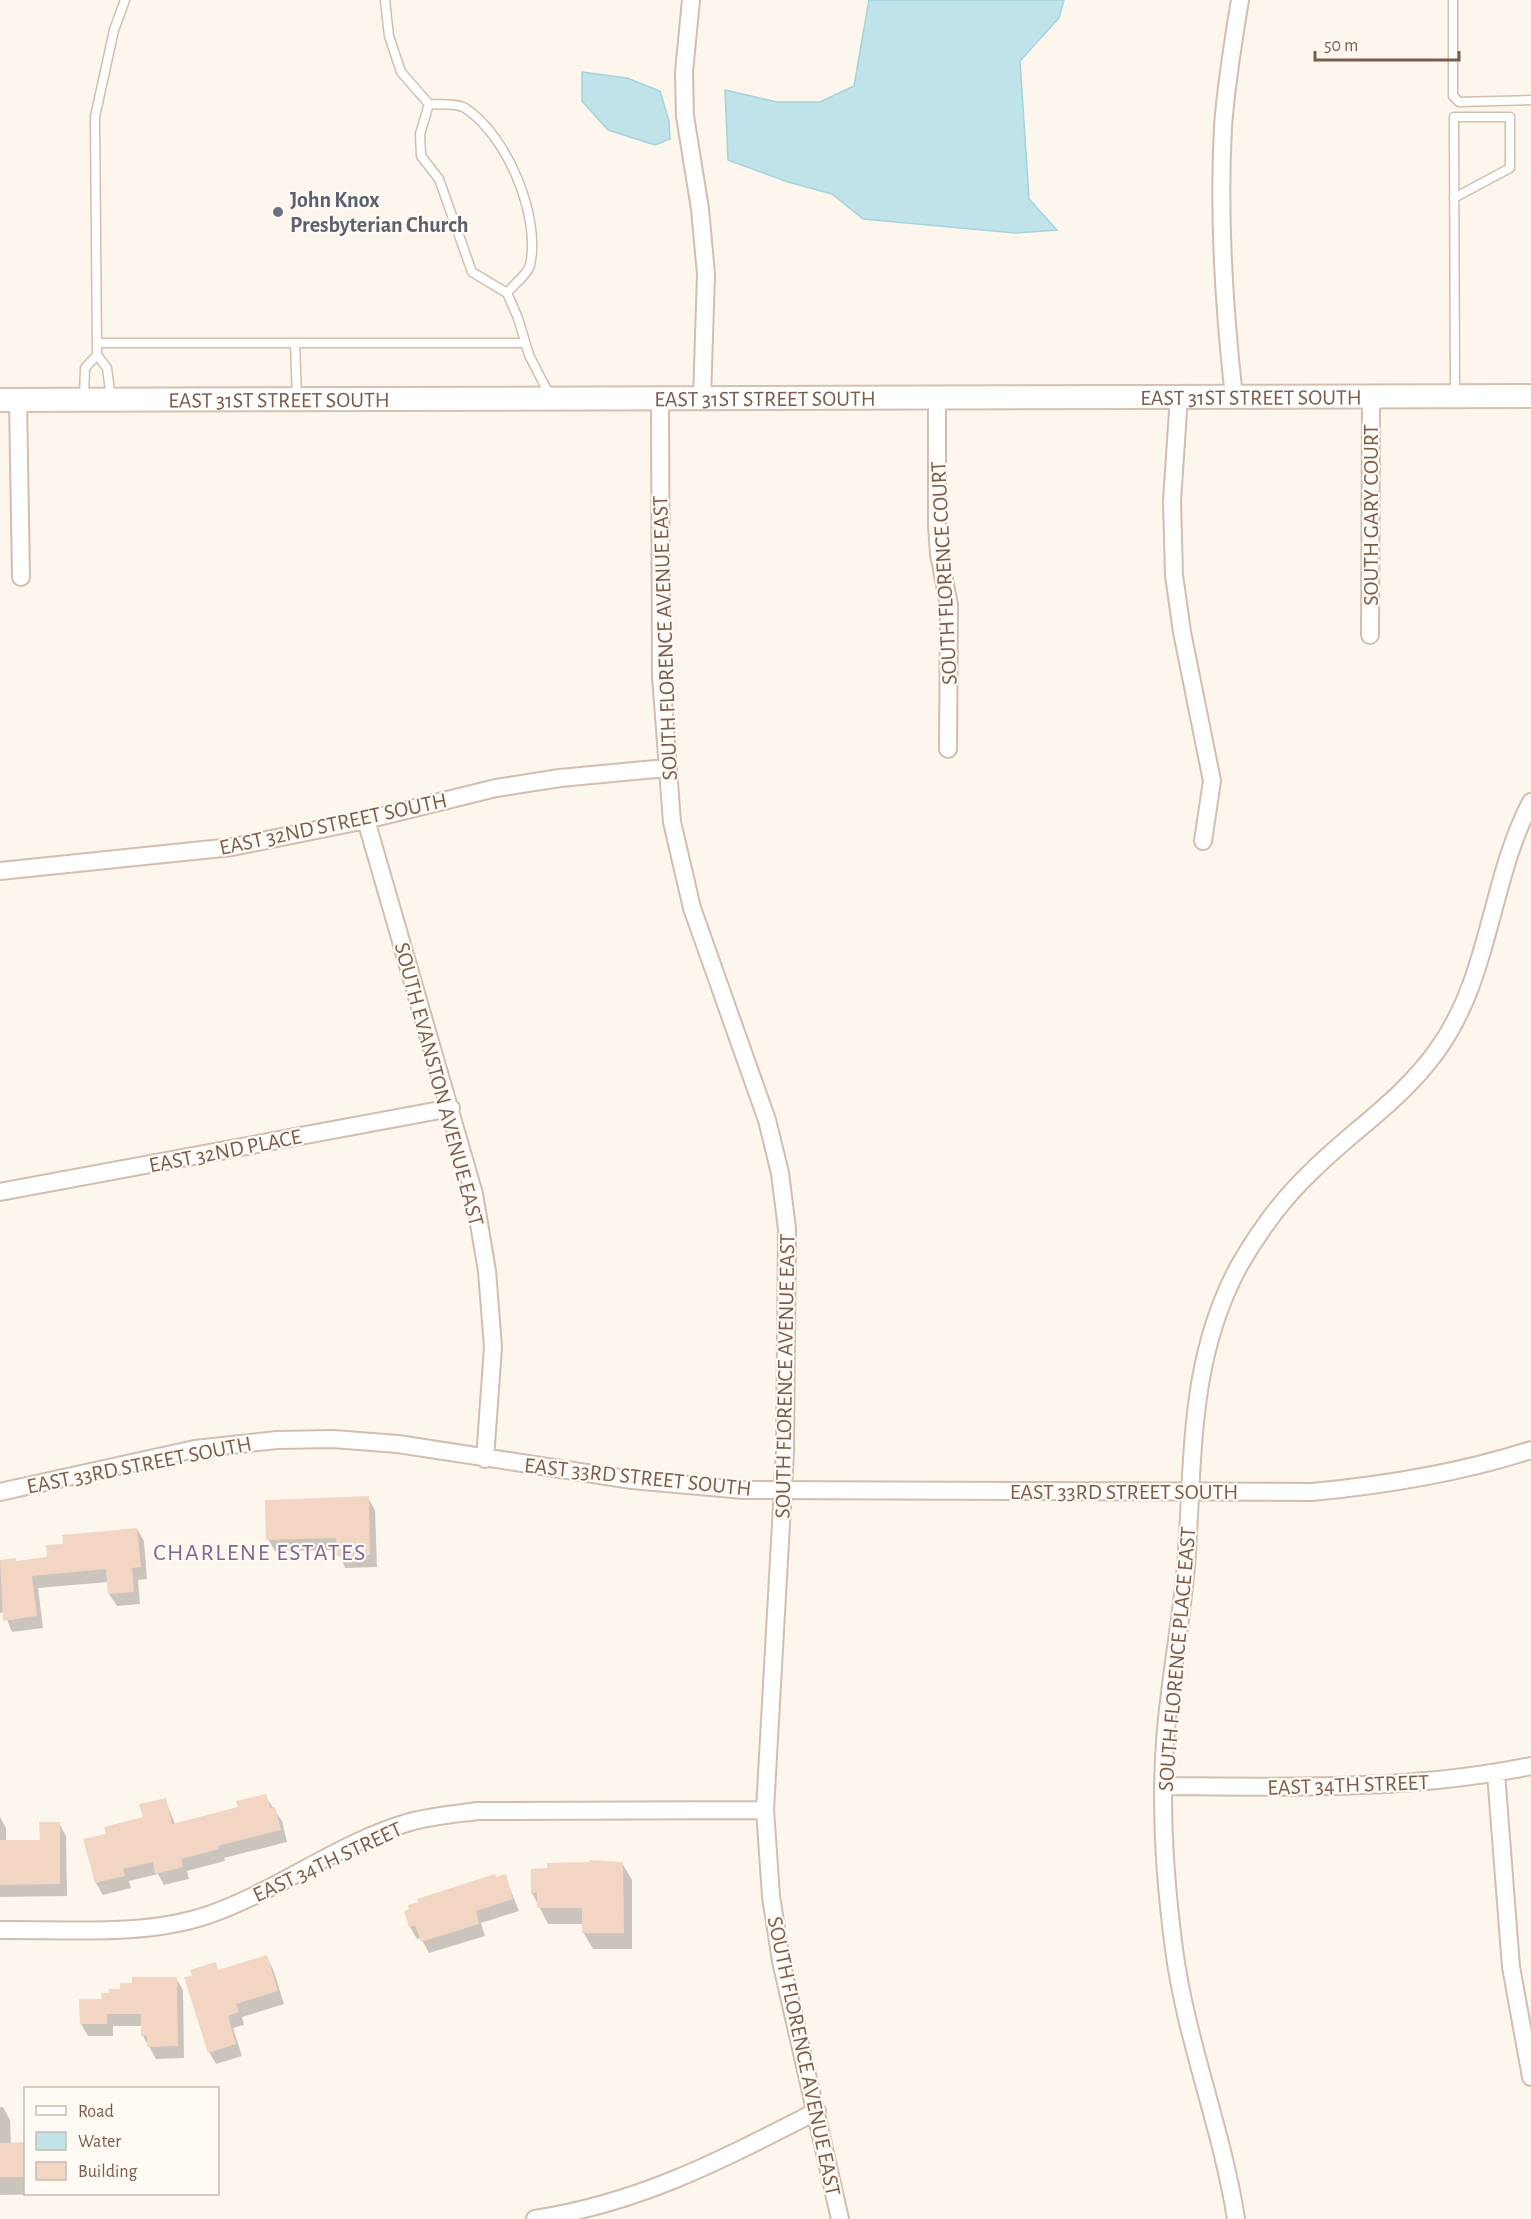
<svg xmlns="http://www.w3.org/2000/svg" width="1531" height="2219" viewBox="0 0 1531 2219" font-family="'Alegreya Sans',sans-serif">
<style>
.water{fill:#bfe3e8;stroke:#a5d3da;stroke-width:1.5}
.shadow{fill:#0003}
.building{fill:#f3d5c3}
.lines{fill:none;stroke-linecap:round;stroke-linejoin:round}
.service-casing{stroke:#d1beb0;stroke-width:11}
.minor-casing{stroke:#d1beb0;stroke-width:20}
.secondary-casing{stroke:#d6c0b0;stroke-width:26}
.service{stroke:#fff;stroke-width:8}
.minor{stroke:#fff;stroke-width:16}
.secondary{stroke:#fff;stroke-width:22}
.worship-dot{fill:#6b7280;stroke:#fffaf3;stroke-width:2}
.labels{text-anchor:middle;stroke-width:4.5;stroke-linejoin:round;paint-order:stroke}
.worship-label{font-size:22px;font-weight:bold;fill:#5b616d;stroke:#fffaf3;text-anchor:start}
.street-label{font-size:22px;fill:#7a5c4d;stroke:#fffaf3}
.neighbourhood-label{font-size:24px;letter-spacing:1.5px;fill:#846695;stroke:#fffaf3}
</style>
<rect width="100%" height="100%" fill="#fdf6ec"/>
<path class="water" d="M869 0H1064L1059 18 1020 61 1029 199 1057 230 1015 233 863 219 832 194 788 182 728 160 725 90 777 102H820L854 86Z
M582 72 627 78 660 91 669 121 670 139 655 145 608 130 582 101Z"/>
<path class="shadow" d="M368 1498 375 1510 377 1567 345 1568 338 1550 275 1551 268 1539Z
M137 1529 144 1541 147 1579 138 1580 140 1604 117 1606 109 1594 108 1582 38 1588 43 1628 12 1632 4 1612 0 1613V1561L15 1559 16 1562 48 1558 64 1545Z
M265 1796 282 1821 287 1842 224 1858 225 1861 187 1871 189 1879 164 1885 158 1874 129 1881 131 1888 103 1895 96 1883 108 1835 144 1818 165 1799 175 1824 240 1808Z
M0 1817 6 1828V1842L41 1841 59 1823 66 1836 67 1896 0 1897Z
M622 1863 632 1880V1949H593L583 1932V1924H548L532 1893 590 1864Z
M505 1876 519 1911 481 1923 485 1936 429 1953 421 1938 417 1939 410 1927Z
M266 1957 273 1969 284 2004 242 2017 244 2025 233 2028 242 2056 216 2064 209 2052 194 1978 215 1964 219 1972Z
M176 1978 183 1990 184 2058 156 2059 143 2036 142 2026H113V2036H88L81 2024V2000H103L122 1990Z
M0 2107H3L10 2120 11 2144H26V2194H55L0 2195Z"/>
<path class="building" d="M369 1496 370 1555 336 1556V1538L266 1540 265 1500Z
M137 1528 141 1567 132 1568 134 1592 108 1594 106 1569 32 1576 37 1616 3 1621 0 1560 16 1558V1561L47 1557 46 1545 63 1544 62 1535Z
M266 1794 270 1808 275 1807 281 1830 218 1846 219 1849 181 1859 183 1867 155 1874 153 1862 123 1869 125 1876 95 1883 83 1839 106 1834 104 1827 143 1817 139 1804 166 1798 172 1824 238 1807 236 1801Z
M39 1822H60V1884L0 1885V1840H40Z
M589 1860 623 1862 624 1933H582V1908H537V1892L531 1894V1869L547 1868V1863L589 1862Z
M495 1874 496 1877 506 1874 513 1899 476 1911 479 1924 421 1942 415 1925 409 1927 404 1911 409 1909 408 1905 418 1902 417 1899Z
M267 1955 278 1991 236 2004 239 2012 228 2016 236 2044 208 2053 184 1977 192 1976 190 1970 216 1962 218 1970Z
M132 1977H177L178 2046 147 2047V2036H141V2014H107V2024H80L79 1999H102L101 1993H109V1989H120V1983H132Z
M26 2142V2177H0V2143Z"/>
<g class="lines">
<defs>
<path id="service" d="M385 0 389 36 401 72 429 104 420 134 421 156 439 179 472 272 507 293 518 318 529 355 550 396
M1453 0V96L1459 102 1531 100
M429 104C439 105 457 103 465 108 507 135 541 217 530 265 528 274 513 285 507 293
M1454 198 1510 168V117H1454L1455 396
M97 343H295L297 399
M295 343H525
M97 355 95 117 114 30 125 0
M84 397 85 368 97 355 107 368 111 399"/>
<path id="minor" d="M691 0 684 72 685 116 700 209 706 274 702 399
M1179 396 1172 501 1174 575 1182 632 1212 781 1203 841
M937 397V525L939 554 949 605 948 749
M1234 397C1224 308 1218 217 1223 127 1226 84 1233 42 1240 0
M660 399 661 676 672 822 692 908 767 1120 780 1173 787 1229 785 1452 765 1810 771 1896 781 1961 840 2219
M18 400 21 577
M1370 635 1371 396
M366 820 474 1194 487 1271 493 1347 485 1459
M0 871 232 847 366 820 496 788 560 778 666 768
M0 1192 451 1108
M0 1492 195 1449 277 1440 333 1439 398 1444 632 1480 744 1490 1312 1492C1387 1485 1460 1473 1531 1450
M1496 1773 1511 1967 1531 2077
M1163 1786C1286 1787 1410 1791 1531 1766
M0 1930C68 1929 143 1937 208 1915 278 1891 339 1842 410 1822 432 1816 455 1814 478 1811L765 1810
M535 2219C643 2202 721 2160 817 2111
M1236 2219C1222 2128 1186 2041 1174 1949 1165 1881 1160 1811 1165 1742 1169 1683 1181 1625 1186 1566 1194 1462 1187 1362 1239 1266 1259 1231 1285 1196 1314 1169 1356 1128 1401 1100 1436 1052 1491 977 1489 882 1531 802"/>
<g id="secondary">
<path id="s1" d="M0 400 1531 396"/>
</g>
</defs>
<use href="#service" class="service-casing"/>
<use href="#minor" class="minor-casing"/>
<use href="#secondary" class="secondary-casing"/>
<use href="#service" class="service"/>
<use href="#minor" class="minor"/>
<use href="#secondary" class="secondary"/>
</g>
<circle class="worship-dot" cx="278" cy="212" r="6"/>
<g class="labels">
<g class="worship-label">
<text x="290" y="207">John Knox<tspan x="290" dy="25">Presbyterian Church</tspan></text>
</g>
<g class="street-label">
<text dy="8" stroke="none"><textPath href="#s1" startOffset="1251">EAST 31ST STREET SOUTH</textPath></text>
<text dy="8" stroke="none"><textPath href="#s1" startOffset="765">EAST 31ST STREET SOUTH</textPath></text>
<text dy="8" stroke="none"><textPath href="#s1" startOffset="279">EAST 31ST STREET SOUTH</textPath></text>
<text transform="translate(1370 515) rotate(-90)" y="8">SOUTH GARY COURT</text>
<text transform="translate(943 573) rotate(-93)" y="8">SOUTH FLORENCE COURT</text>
<text transform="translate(664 638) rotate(-92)" y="8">SOUTH FLORENCE AVENUE EAST</text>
<text transform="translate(333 823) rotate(-12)" y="8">EAST 32ND STREET SOUTH</text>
<text transform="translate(440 1084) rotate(75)" y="8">SOUTH EVANSTON AVENUE EAST</text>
<text transform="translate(225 1150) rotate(-11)" y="8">EAST 32ND PLACE</text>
<text transform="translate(784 1376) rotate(-89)" y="8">SOUTH FLORENCE AVENUE EAST</text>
<text transform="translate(139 1464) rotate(-11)" y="8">EAST 33RD STREET SOUTH</text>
<text transform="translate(638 1476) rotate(6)" y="8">EAST 33RD STREET SOUTH</text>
<text x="1124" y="1499">EAST 33RD STREET SOUTH</text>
<text transform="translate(1176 1659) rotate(-85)" y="8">SOUTH FLORENCE PLACE EAST</text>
<text transform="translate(1348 1784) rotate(-2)" y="8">EAST 34TH STREET</text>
<text transform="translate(327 1861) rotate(-25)" y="8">EAST 34TH STREET</text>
<text transform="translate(805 2056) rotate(78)" y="8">SOUTH FLORENCE AVENUE EAST</text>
</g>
<g class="neighbourhood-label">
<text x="260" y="1560">CHARLENE ESTATES</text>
</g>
</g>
<rect x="24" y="2087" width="195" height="108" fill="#fffaf3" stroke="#cabbb1" stroke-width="1.5"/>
<rect x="36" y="2106" width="30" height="9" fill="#ffffff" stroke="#cabbb1" stroke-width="1.5"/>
<text x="78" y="2117" font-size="18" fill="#7a5c4d">Road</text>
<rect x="36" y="2132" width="30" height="18" fill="#bfe3e8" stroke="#cabbb1" stroke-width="1.5"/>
<text x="78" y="2147" font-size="18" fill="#7a5c4d">Water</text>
<rect x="36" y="2162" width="30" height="18" fill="#f3d5c3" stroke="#cabbb1" stroke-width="1.5"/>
<text x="78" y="2177" font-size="18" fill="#7a5c4d">Building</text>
<path d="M1315 51v9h144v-9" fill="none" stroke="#7a5c4d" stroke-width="3"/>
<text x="1324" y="51" font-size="18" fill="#7a5c4d" stroke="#fffaf3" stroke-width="4.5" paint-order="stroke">50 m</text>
</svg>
